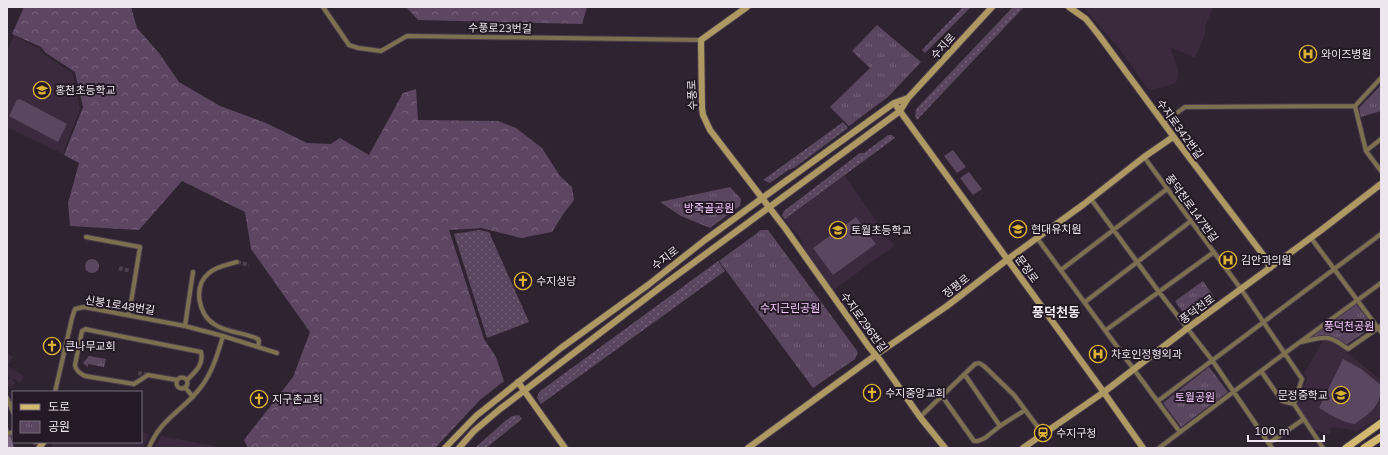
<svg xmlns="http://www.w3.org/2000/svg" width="1388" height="455" viewBox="0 0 1388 455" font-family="Mulish,'Noto Sans KR',sans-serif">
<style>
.built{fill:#3b2a3e}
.grass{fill:url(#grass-dots)}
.forest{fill:url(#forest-crowns)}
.park{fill:url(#park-tufts)}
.pitch{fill:#5a465e}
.water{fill:#7f6684}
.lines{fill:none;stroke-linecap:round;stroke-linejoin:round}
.street-tunnel{stroke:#4c404e;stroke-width:4;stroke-dasharray:4 2;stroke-linecap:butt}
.street-casing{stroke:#4a3e4c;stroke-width:6}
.secondary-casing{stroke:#4a3e4c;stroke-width:8}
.primary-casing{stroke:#4a3e4c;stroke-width:9}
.street{stroke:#7d704e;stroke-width:4}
.secondary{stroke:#ae9962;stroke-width:6}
.primary{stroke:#d4b970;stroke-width:7}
.labels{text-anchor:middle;stroke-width:4;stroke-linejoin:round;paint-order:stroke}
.street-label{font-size:11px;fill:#eee6ef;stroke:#251927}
.poi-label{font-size:11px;fill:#eee6ef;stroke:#251927;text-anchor:start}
.park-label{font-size:11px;fill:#f5c9fe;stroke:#251927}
.quarter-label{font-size:13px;font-weight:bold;fill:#eee6ef;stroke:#251927}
</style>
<defs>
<pattern id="grass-dots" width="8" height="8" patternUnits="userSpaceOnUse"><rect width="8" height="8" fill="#5a465e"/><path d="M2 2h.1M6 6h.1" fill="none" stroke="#726175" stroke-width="1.8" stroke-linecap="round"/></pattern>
<pattern id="forest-crowns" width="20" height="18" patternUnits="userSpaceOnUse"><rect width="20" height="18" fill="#5d4662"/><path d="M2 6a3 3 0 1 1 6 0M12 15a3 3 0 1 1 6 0" fill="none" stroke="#756179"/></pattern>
<pattern id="park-tufts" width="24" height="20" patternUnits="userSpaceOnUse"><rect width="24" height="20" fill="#5a465e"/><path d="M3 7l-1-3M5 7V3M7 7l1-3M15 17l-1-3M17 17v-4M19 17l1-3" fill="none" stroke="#726175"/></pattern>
</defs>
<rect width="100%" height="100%" fill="#2f2331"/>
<path class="built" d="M1086 7H1213L1205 27V35L1195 58 1170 47 1178 70V78L1175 83 1171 85 1149 90 1118 47 1085 10Z
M14 36 40 49 44 54 72 73 80 108 63 154 7 127V51Z
M844 175 894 246 832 291 805 253 802 241 785 219Z
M1327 339 1335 342 1381 381V417L1357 431 1332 427 1329 435 1313 428 1297 407 1307 377 1304 374 1322 342Z
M8 354 13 357 8 366 24 376 20 383 12 378 15 384 9 387 7 380 12 378 7 375Z
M141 432 149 434 143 448H51L53 442H141Z
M161 436 225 448H154Z"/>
<path class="grass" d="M963 7H971L925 53 922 50Z
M1013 7H1024L917 120 915 116 916 109Z
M843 122 848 128 794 168 788 170 770 183 763 180Z
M888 135H892L895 138 785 219 782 216 784 211 860 153H864Z
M479 230 489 232 529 322 487 338 454 234Z
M718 261 725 271 541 404 537 398 539 392Z
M519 415 522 419 486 448H475L505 421 512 416Z"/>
<path class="forest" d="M24 7H131L137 28 159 53 179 82 220 106 266 123 307 143 331 144 340 138 369 155 403 93 416 89 418 120 498 121 516 128 542 148 560 176 572 187 574 200 564 213 552 232 521 238 481 228 449 230 484 339 496 357 504 381 480 400 435 448H248L244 440 293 377 310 332 251 249 245 212 182 181 139 230 70 226 68 203 79 163 64 155 83 107 75 72 46 53 41 47 12 34Z
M406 7H587L582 24 418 20Z"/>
<path class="park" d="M877 25 921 62 888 97 849 126 830 107 870 68 852 51Z
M1381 85V111L1361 117 1359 108Z
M730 187 741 199 740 206 710 228 681 216 660 202Z
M761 230H768L858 352 855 359 813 388 719 261Z
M85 266a7 7 0 1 1 14 0a7 7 0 1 1-14 0Z
M1203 281 1215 298 1189 317H1186L1175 301Z
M1356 304 1374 326 1346 345C1330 333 1327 335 1308 339Z
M89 356 106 359 104 367 88 364V367L83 363Z
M1209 367 1228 392 1181 427 1163 403Z"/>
<path class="pitch" d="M20 99 67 124 58 142 9 116 17 100Z
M953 150 966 167 957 173 944 156Z
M969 172 982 189 973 195 960 178Z
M856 217 876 244 833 275 813 248Z
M776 296 789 313 772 325 758 307Z
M1343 359 1361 369 1381 385C1381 407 1371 412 1355 424 1342 423 1330 414 1319 408Z"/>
<path class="water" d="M7 424 14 448H7Z"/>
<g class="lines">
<path class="street-tunnel" d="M237 262 249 265
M119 268 131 271
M138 373 146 374"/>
<defs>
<path id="street" d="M323 7 349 45 358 48 381 51 407 36 701 40
M1355 106 1366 151 1381 171
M1163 123 1185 107 1355 106 1381 78
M1366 151 1381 139
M1144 157 1241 289 1302 379 1294 404 1323 448
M1091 199 1159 292 1212 360 1272 448
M86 237 140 247 129 315
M1037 238 1180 432
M1311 238 1381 332
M237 262C227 265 217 266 209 273 193 286 198 314 214 324 226 333 244 332 258 339L259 341 258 347
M1061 270 1167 189
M1085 302 1191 221
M185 326 193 272
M1106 330 1214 252
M1301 342C1325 337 1327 333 1348 349L1381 326
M1261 371 1282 401 1294 404
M148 375 134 384 85 376C80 373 76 371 75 365L82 331 86 329 89 330 201 352C204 365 195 372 187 380
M148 375 177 380
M965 375 1000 426
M176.5 383a5.5 5.5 0 1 1 11 0a5.5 5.5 0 1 1-11 0Z
M185 387 193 397
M55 392 72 318 75 309 84 307 185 326 223 336 277 353
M942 396 974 441H978L985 438 1000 426 1025 410
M7 398 13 412
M1158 401 1381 234
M920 417 975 364C980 362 981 364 985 367L1014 395 1043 434
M7 434 13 432
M35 442H43
M1269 443 1304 419
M149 448C160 419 184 410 201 387 212 373 218 353 223 336
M1159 448 1285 353 1381 283"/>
<path id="secondary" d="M747 7 701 40 702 108 703 115 710 130 785 228 869 347 880 360 920 417 945 448
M1069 7 1086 19 1098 34 1179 144 1264 256 1270 268
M897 107 1105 394 1143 448
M518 382 565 448
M39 448 43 443
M445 448 476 416 561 348 648 285 705 240 761 199 894 103 908 98
M459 448 474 431 500 409 662 286 900 111 908 98 992 7
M748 448 880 352 947 306 1008 259 1084 204 1144 157 1173 137
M1023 448 1104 392 1189 327 1320 231 1381 184"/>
<path id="primary" d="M1346 448 1381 423
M1364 448 1381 437"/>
</defs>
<use href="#street" class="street-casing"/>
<use href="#secondary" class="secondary-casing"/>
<use href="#primary" class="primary-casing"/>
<use href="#street" class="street"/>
<use href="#secondary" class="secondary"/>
<use href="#primary" class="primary"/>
</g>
<defs>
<symbol id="hospital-ring" viewBox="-11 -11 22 22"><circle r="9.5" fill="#251927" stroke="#dcb233" stroke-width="1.5"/><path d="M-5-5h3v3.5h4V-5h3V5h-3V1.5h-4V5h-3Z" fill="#dcb233"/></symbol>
<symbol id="school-ring" viewBox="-11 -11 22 22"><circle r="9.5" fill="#251927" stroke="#dcb233" stroke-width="1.5"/><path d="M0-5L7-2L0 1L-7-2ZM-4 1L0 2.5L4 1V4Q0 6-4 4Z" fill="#dcb233"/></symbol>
<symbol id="church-ring" viewBox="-11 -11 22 22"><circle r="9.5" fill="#251927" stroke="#dcb233" stroke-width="1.5"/><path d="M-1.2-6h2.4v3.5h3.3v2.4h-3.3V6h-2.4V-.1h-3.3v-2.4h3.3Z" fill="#dcb233"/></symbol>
<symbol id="station-ring" viewBox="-11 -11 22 22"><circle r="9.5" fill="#251927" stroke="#dcb233" stroke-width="1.5"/><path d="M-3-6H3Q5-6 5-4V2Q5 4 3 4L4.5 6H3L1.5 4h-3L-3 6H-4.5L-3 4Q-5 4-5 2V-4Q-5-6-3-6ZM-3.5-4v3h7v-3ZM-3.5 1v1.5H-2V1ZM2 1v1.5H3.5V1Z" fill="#dcb233"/></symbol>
</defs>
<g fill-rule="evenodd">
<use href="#hospital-ring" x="1298" y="44" width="20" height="20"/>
<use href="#school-ring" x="32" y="80" width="20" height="20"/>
<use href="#school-ring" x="1008" y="219" width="20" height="20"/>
<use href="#school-ring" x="828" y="220" width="20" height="20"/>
<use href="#hospital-ring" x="1218" y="250" width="20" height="20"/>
<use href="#church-ring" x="513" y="271" width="20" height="20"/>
<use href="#church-ring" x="42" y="336" width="20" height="20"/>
<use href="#hospital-ring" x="1088" y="344" width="20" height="20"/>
<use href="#church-ring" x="862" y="383" width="20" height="20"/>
<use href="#school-ring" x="1331" y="385" width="20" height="20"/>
<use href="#church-ring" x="249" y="389" width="20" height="20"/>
<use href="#station-ring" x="1033" y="423" width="20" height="20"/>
</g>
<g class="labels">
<g class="street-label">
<text transform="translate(500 28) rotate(1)" y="4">수풍로23번길</text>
<text transform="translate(943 46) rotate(-48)" y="4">수지로</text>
<text transform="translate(692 95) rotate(-93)" y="4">수풍로</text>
<text transform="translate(1180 129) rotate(54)" y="4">수지로342번길</text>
<text transform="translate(1192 208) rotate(54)" y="4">풍덕천로147번길</text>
<text transform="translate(665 258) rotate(-38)" y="4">수지로</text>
<text transform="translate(1027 269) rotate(54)" y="4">문정로</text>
<text transform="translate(956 286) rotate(-38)" y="4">정평로</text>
<text transform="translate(120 305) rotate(9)" y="4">신봉1로48번길</text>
<text transform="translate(1197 309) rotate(-36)" y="4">풍덕천로</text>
<text transform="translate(864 322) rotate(54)" y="4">수지로296번길</text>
</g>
<g class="poi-label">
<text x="1321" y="58">와이즈병원</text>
<text x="55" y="94">홍천초등학교</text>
<text x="1031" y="233">현대유치원</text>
<text x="851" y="234">토월초등학교</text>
<text x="1241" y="264">김안과의원</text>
<text x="536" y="285">수지성당</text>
<text x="65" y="350">큰나무교회</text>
<text x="1111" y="358">차호인정형외과</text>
<text x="885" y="397">수지중앙교회</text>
<text x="1328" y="399" text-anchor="end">문정중학교</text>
<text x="272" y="403">지구촌교회</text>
<text x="1056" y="437">수지구청</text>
</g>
<g class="park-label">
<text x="709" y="212">방죽골공원</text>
<text x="790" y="312">수지근린공원</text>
<text x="1349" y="330">풍덕천공원</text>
<text x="1195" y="401">토월공원</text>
</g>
<g class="quarter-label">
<text x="1056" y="317">풍덕천동</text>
</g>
</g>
<rect width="1388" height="455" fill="none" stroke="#eee6ef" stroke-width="16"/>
<rect x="12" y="391" width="130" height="52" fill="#251927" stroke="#756b77"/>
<rect x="20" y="404" width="20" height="6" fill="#d4b970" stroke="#756b77"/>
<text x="48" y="411" font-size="12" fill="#eee6ef">도로</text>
<rect x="20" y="421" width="20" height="12" fill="url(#park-tufts)" stroke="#756b77"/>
<text x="48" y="431" font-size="12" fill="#eee6ef">공원</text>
<path d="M1248 435v6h76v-6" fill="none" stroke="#eee6ef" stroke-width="2"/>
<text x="1254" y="435" font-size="12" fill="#eee6ef" stroke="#251927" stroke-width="3" paint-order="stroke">100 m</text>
</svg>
